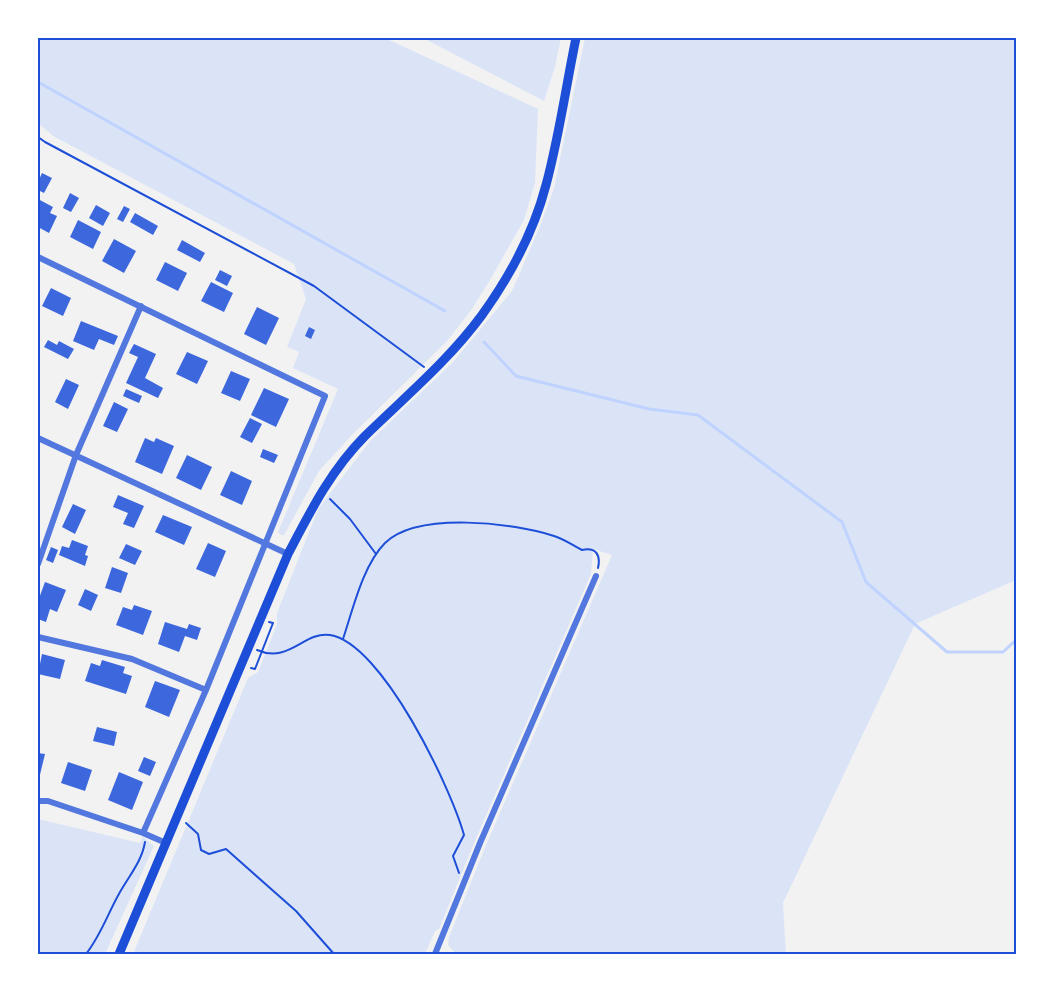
<svg xmlns="http://www.w3.org/2000/svg" width="1054" height="992" viewBox="0 0 1054 992" font-family="'Open Sans',sans-serif">
<style>
.green{fill:#dbe4f7}
.lines{fill:none;stroke-linecap:round;stroke-linejoin:round}
.stream{stroke:#bfd3fe;stroke-width:3}
.building{fill:#3d67dc}
.path{stroke:#1d4ed8;stroke-width:2}
.minor{stroke:#5277de;stroke-width:6}
.secondary{stroke:#1d4ed8;stroke-width:9}
.neatline{fill:none;stroke:#1d4ed8;stroke-width:2}
</style>
<rect width="100%" height="100%" fill="#f2f2f2"/>
<path class="green" d="M38 38H385L538 109 535 183 524 220 490 280 472 309 448 340 352 435 319 471 284 535H281L278 532 338 389 293 368 299 352 287 347 306 299 294 264 53 136 38 123Z
M423 38H561L555 67 544 101Z
M585 38H1016V580L915 624 783 903 786 954H456L448 945 449 937 486 845 612 555 593 549 591 574 475 841 439 929 435 931 425 954H133L248 678 258 672 277 624V613L318 509 370 441 452 363 512 291 540 226 554 188Z
M38 819 140 843 143 837 154 846 105 954H38Z"/>
<g class="lines">
<path class="stream" d="M38 82 445 311
M484 342 516 376 649 409 698 415 842 522 866 582 947 652H1003L1016 640"/>
</g>
<path class="building" d="M42 173 52 178 44 193 38 190V182Z
M70 193 79 198 71 212 63 208Z
M38 199 53 207 50 213 57 216 49 233 38 227Z
M96 205 110 213 103 226 89 218Z
M124 206 130 209 123 222 117 219Z
M135 213 158 226 153 235 130 222Z
M78 220 101 232 93 249 70 237Z
M114 239 136 251 124 273 102 261Z
M182 240 205 253 200 262 177 250Z
M165 262 187 273 178 291 156 280Z
M220 270 232 276 227 286 215 280Z
M211 282 233 293 224 312 201 301Z
M51 288 71 298 63 316 42 306Z
M257 307 279 318 266 345 244 334Z
M81 321 118 336 114 345 99 339 94 350 73 341Z
M309 327 315 330 311 339 305 336Z
M48 340 57 345 59 341 74 349 68 359 44 347Z
M134 344 156 354 145 378 163 388 158 398 126 383 138 357 129 353Z
M187 352 208 361 197 384 176 374Z
M231 371 250 379 240 401 221 393Z
M66 379 79 385 68 409 55 402Z
M264 388 289 399 276 427 251 415Z
M126 389 142 396 139 403 123 396Z
M114 402 128 409 117 432 103 426Z
M250 418 262 424 252 443 240 437Z
M145 438 154 442 156 438 174 446 162 474 135 462Z
M263 449 278 455 274 463 260 457Z
M187 455 212 467 201 490 176 478Z
M231 471 252 481 242 505 220 495Z
M118 495 144 506 134 528 123 524 128 513 113 507Z
M73 504 86 510 75 534 62 527Z
M163 515 192 527 184 545 155 532Z
M72 540 88 546 85 555 88 556 85 566 59 555 62 546 69 548Z
M208 543 226 551 215 577 196 569Z
M126 544 142 551 135 565 119 558Z
M51 547 58 550 53 563 46 560Z
M112 567 128 573 121 593 105 588Z
M45 582 66 590 57 612 50 609 46 622 38 619V601Z
M85 589 98 595 91 611 78 605Z
M134 605 152 611 143 635 116 625 123 607 132 610Z
M165 622 187 629 189 624 201 628 197 640 185 636 179 652 158 644Z
M42 654 65 660 60 679 38 674Z
M102 660 125 667 123 673 132 676 126 694 85 681 91 663 100 666Z
M155 681 180 690 169 717 145 707Z
M97 727 117 732 114 746 93 741Z
M38 753 45 754 38 783Z
M144 757 156 762 150 776 138 771Z
M68 762 92 770 85 791 61 783Z
M119 772 143 782 132 810 108 800Z"/>
<g class="lines">
<path class="path" d="M38 137 45 142 314 286 424 367
M330 499 350 519 376 554
M343 639C353 609 363 565 385 543 418 511 514 523 554 536 566 540 572 545 582 550 596 547 601 555 598 568
M257 650C289 664 304 631 330 635 382 643 451 788 464 835L453 856 459 873
M251 668 255 669 273 623 269 622
M186 823 198 834 201 850 209 854 226 849 296 911 334 954
M86 954C101 935 108 913 120 892 129 876 142 861 145 842"/>
<path class="minor" d="M38 257 325 396 206 690 143 833
M38 438 288 554
M38 564 76 455 141 306
M38 637 132 659 206 690
M38 801H48L143 833 166 843
M435 954 480 843 596 576"/>
<path class="secondary" d="M119 954 288 554C310 512 331 470 365 436 405 397 449 360 482 315 510 276 534 231 546 185 559 137 566 86 576 38"/>
</g>
<rect width="1054" height="992" fill="none" stroke="#ffffff" stroke-width="78"/>
<rect x="39" y="39" width="976" height="914" class="neatline"/>
</svg>
